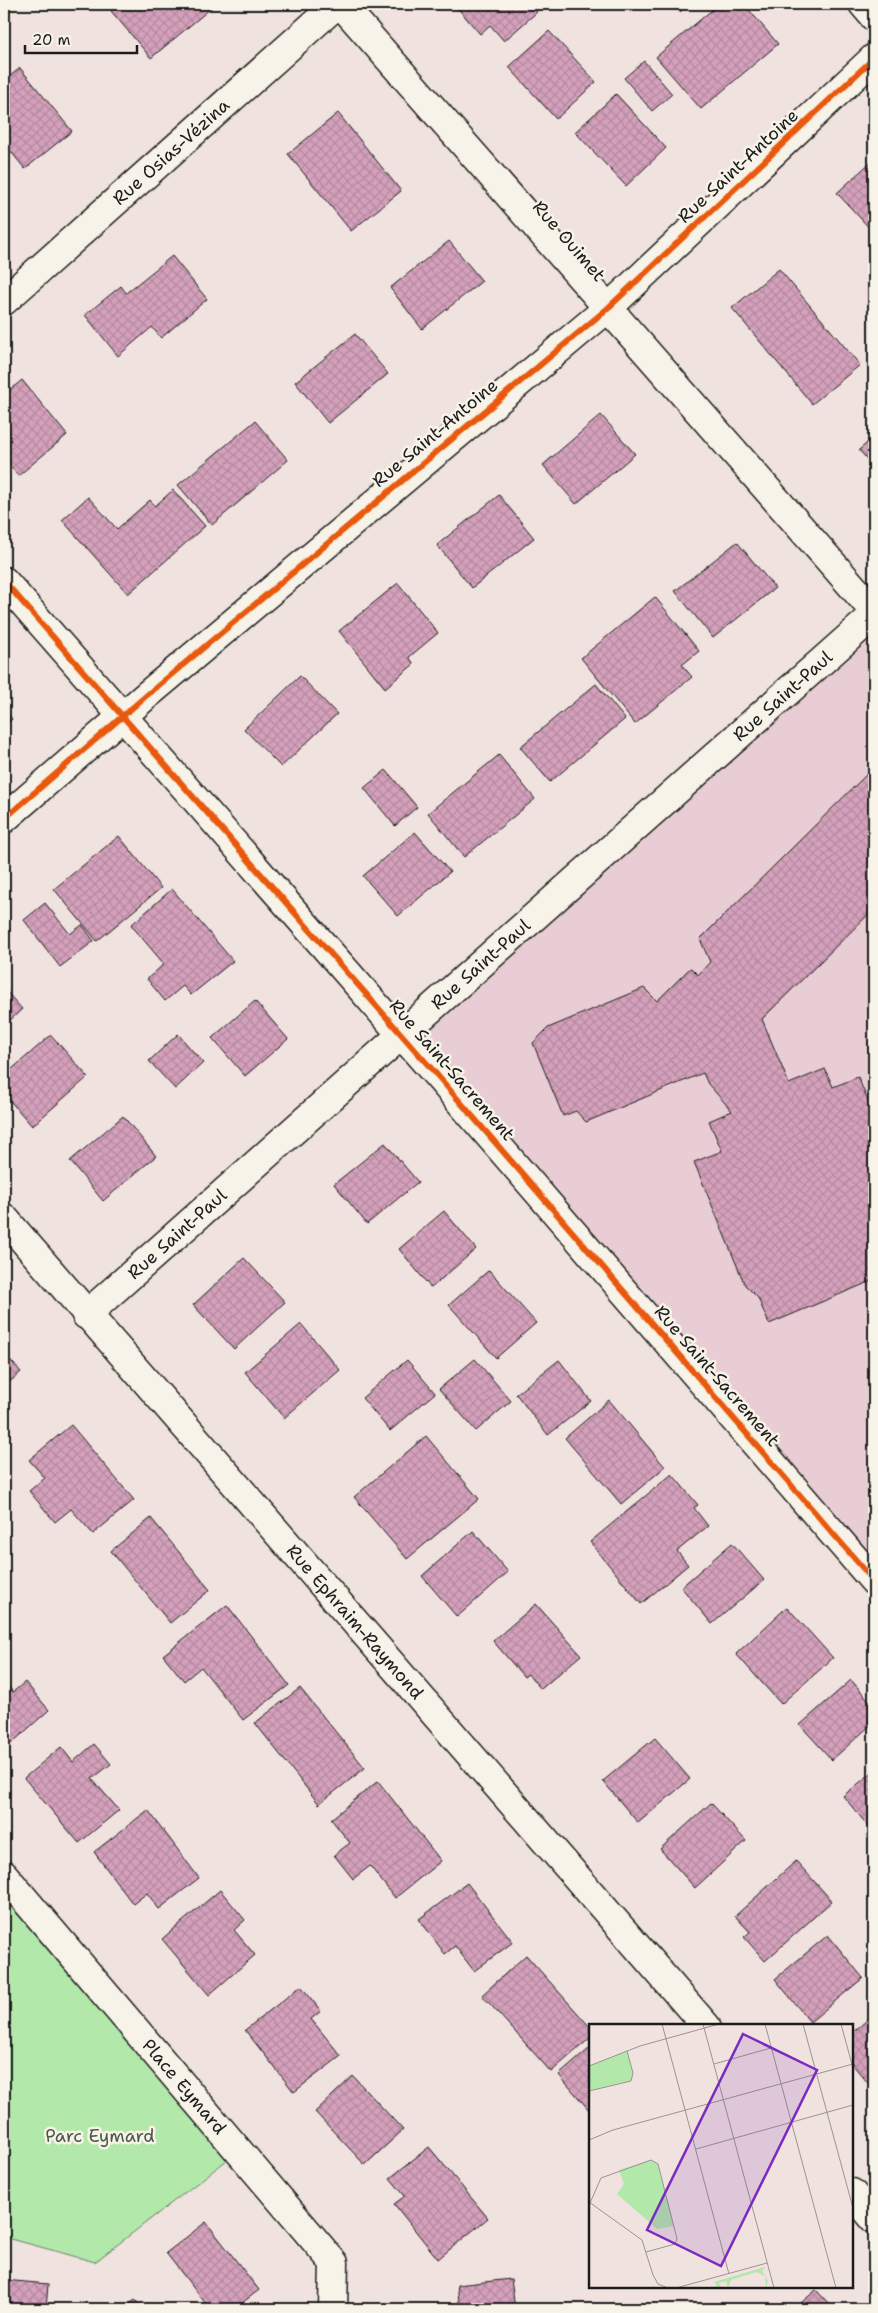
<svg xmlns="http://www.w3.org/2000/svg" width="878" height="2313" viewBox="0 0 878 2313" font-family="'Shantell Sans',sans-serif">
<style>
.built{fill:#e8ced4}
.green{fill:#b3e8ab;stroke:#688264}
.building{fill:url(#building-cross-hatch);stroke:#1c1c1c}
.lines{fill:none;stroke-linecap:round;stroke-linejoin:round}
.street-casing{stroke:#1c1c1c;stroke-width:31}
.street{stroke:#f7f3e8;stroke-width:28}
.cycleway-casing{stroke:#f7f3e8;stroke-width:9}
.cycleway{stroke:#e8590c;stroke-width:6}
.labels{text-anchor:middle;stroke-width:5;stroke-linejoin:round;paint-order:stroke}
.street-label{font-size:18px;fill:#1c1c1c;stroke:#f7f3e8}
.park-label{font-size:18px;fill:#495947;stroke:#f7f3e8}
.inset-road{fill:none;stroke:#9b9391;stroke-width:1}
.view{fill:#7b2cbf;fill-opacity:0.15;stroke:#7b2cbf;stroke-width:2.5}
.inset-edge{fill:none;stroke:#1c1c1c;stroke-width:2.5}
</style>
<defs>
<pattern id="building-cross-hatch" width="8" height="8" patternUnits="userSpaceOnUse" patternTransform="scale(1.25)"><rect width="8" height="8" fill="#d4a0bb"/><path d="M0 0l8 8M0 8l8-8" fill="none" stroke="#b589a0"/></pattern>
</defs>
<rect width="100%" height="100%" fill="#f0e2df"/>
<filter id="ink" filterUnits="userSpaceOnUse"><feTurbulence type="fractalNoise" baseFrequency=".02" numOctaves="2"/><feDisplacementMap in="SourceGraphic" scale="10" xChannelSelector="R" yChannelSelector="G"/><feConvolveMatrix kernelMatrix="1 2 1 2 8 2 1 2 1" color-interpolation-filters="sRGB"/></filter>
<g filter="url(#ink)">
<path class="built" d="M874 615V1581L401 1035Z"/>
<path class="green" d="M4 1875 240 2150 95 2262 4 2237Z"/>
<path class="building" d="M120 4H216L151 58 111 11Z
M454 4H529L537 12 504 41 490 25 480 34Z
M673 4H689L680 12Z
M719 4H744L778 44 701 109 656 57Z
M549 31 596 82 556 119 509 67Z
M644 61 672 94 652 111 624 78Z
M20 68 72 131 25 169 4 143V81Z
M616 94 666 148 626 186 575 132Z
M338 113 401 191 351 231 288 154Z
M874 159V233L837 193Z
M449 241 482 281 422 329 390 288Z
M172 256 207 299 161 338 152 327 118 356 85 315 121 286 126 293Z
M779 269 860 365 812 404 732 308Z
M355 334 388 374 328 423 295 382Z
M22 380 67 435 18 476 4 458V395Z
M601 415 635 454 576 504 543 465Z
M255 421 288 460 212 525 178 485Z
M874 437V467L859 450Z
M173 490 205 526 128 594 62 520 88 497 117 529 150 500 155 506Z
M499 495 534 538 472 588 437 545Z
M737 542 775 588 713 638 675 591Z
M398 583 438 633 409 657 414 664 385 688 339 631Z
M655 597 699 651 682 665 692 677 635 724 581 658Z
M300 676 337 714 281 767 244 729Z
M596 684 625 719 550 782 520 747Z
M4 709 12 719 4 727Z
M499 755 535 799 464 857 428 813Z
M874 767V909L762 1019 789 1084 825 1069 833 1087 858 1077 874 1116V1280L769 1324 758 1298 745 1285 694 1162 722 1151 709 1121 732 1111 708 1084 703 1073 586 1122 576 1111 563 1116 533 1043 548 1028 644 988 657 1001 689 969 691 968 698 975 710 962 700 939Z
M386 770 417 807 395 826 364 788Z
M415 832 450 872 398 916 363 876Z
M119 836 161 888 97 941 54 889Z
M172 889 233 961 191 995 183 986 165 1001 147 979 164 964 131 925Z
M45 903 70 934 82 925 94 941 60 967 24 920Z
M4 989 22 1009 4 1026Z
M255 1001 288 1039 245 1076 212 1038Z
M178 1034 203 1063 175 1089 149 1061Z
M51 1035 88 1077 32 1126 4 1094V1076Z
M123 1116 156 1156 103 1201 70 1161Z
M385 1143 418 1182 367 1224 334 1184Z
M444 1211 476 1249 431 1288 399 1249Z
M244 1258 285 1302 234 1349 193 1305Z
M489 1270 536 1323 496 1358 449 1305Z
M301 1324 340 1370 284 1418 245 1372Z
M4 1353 21 1372 4 1387Z
M475 1359 511 1401 476 1431 439 1389Z
M407 1360 435 1393 390 1431 362 1398Z
M559 1360 591 1401 548 1435 516 1394Z
M609 1400 665 1467 621 1504 565 1438Z
M71 1425 134 1500 93 1534 71 1509 55 1522 29 1491 45 1478 29 1460Z
M426 1436 479 1499 407 1559 354 1497Z
M672 1474 698 1505 694 1508 708 1526 677 1551 688 1565 641 1604 590 1542Z
M151 1518 210 1590 170 1623 111 1551Z
M473 1531 508 1572 457 1617 422 1576Z
M732 1543 764 1580 712 1624 681 1587Z
M536 1604 581 1655 541 1689 528 1674 524 1677 493 1641Z
M227 1605 289 1685 243 1720 201 1667 184 1681 163 1655Z
M787 1607 833 1658 781 1704 736 1654Z
M851 1680 874 1706V1722L832 1760 800 1725Z
M4 1682 13 1692 25 1682 49 1710 4 1750Z
M300 1688 365 1768 319 1804 255 1723Z
M655 1738 690 1779 638 1823 603 1781Z
M94 1744 111 1764 92 1779 119 1810 79 1843 24 1778 61 1747 73 1762Z
M874 1771V1833L843 1796Z
M378 1781 441 1861 395 1898 370 1866 353 1879 334 1855 350 1843 331 1819Z
M711 1803 746 1841 695 1888 660 1849Z
M148 1810 199 1878 159 1909 147 1893 133 1904 94 1852Z
M796 1861 832 1901 765 1961 744 1937 750 1932 735 1916Z
M467 1883 513 1942 474 1971 455 1946 445 1954 419 1919Z
M220 1890 245 1920 234 1930 255 1955 209 1995 162 1939Z
M828 1935 863 1978 810 2022 775 1979Z
M526 1955 590 2027V2038L551 2072 482 1995Z
M301 1986 321 2011 311 2019 341 2056 294 2092 245 2030Z
M874 2014V2090L852 2064V2033Z
M590 2048V2111L559 2075Z
M353 2076 403 2130 365 2165 315 2112Z
M429 2147 488 2218 438 2259 394 2204 405 2196 390 2178Z
M206 2222 259 2290 234 2309H210L166 2253Z
M511 2279 515 2309H460L457 2285Z
M4 2280 48 2284 46 2309H4Z
M816 2290 834 2309H794Z
M135 2300 144 2309H123Z"/>
<g class="lines">
<defs>
<g id="street">
<path d="M341 4 874 611"/>
<path d="M863 4 874 17"/>
<path id="s1" d="M4 301 337 4"/>
<path d="M4 581 430 1067 874 1581"/>
<path d="M4 819 147 695 608 308 874 58"/>
<path id="s2" d="M4 1218 706 2026"/>
<path id="s3" d="M86 1315 874 615"/>
<path id="s4" d="M4 1875 334 2263 333 2309"/>
<path d="M852 2193 874 2219"/>
</g>
</defs>
<use href="#street" class="street-casing"/>
<use href="#street" class="street"/>
<defs>
<path id="cycleway" d="M4 581 430 1067 874 1581
M4 819 147 695 608 308 874 58"/>
</defs>
<use href="#cycleway" class="cycleway-casing"/>
<use href="#cycleway" class="cycleway"/>
</g>
</g>
<g class="labels">
<g class="street-label">
<text dy="6" stroke="none"><textPath href="#s1" startOffset="224">Rue Osias-Vézina</textPath></text>
<text transform="translate(738 166) rotate(-43)" y="6">Rue Saint-Antoine</text>
<text transform="translate(569 241) rotate(49)" y="6">Rue Ouimet</text>
<text transform="translate(435 433) rotate(-40)" y="6">Rue Saint-Antoine</text>
<text dy="6" stroke="none"><textPath href="#s3" startOffset="932">Rue Saint-Paul</textPath></text>
<text dy="6" stroke="none"><textPath href="#s3" startOffset="528">Rue Saint-Paul</textPath></text>
<text transform="translate(452 1070) rotate(49)" y="6">Rue Saint-Sacrement</text>
<text dy="6" stroke="none"><textPath href="#s3" startOffset="122">Rue Saint-Paul</textPath></text>
<text transform="translate(717 1376) rotate(49)" y="6">Rue Saint-Sacrement</text>
<text dy="6" stroke="none"><textPath href="#s2" startOffset="535">Rue Ephraim-Raymond</textPath></text>
<text dy="6" stroke="none"><textPath href="#s4" startOffset="278">Place Eymard</textPath></text>
</g>
<g class="park-label">
<text x="100" y="2142">Parc Eymard</text>
</g>
</g>
<g transform="translate(589 2024)">
<rect width="264" height="264" fill="#f0e2df"/>
<path d="M38 27 44 49 42 57 0 67V42ZM62 136 69 140 85 202 68 205 28 170 35 160 30 146ZM176 243 173 247 179 257 177 264 176 252 167 248 142 256 139 264 137 257 130 259 132 264H123L128 261 125 258Z" fill="#b3e8ab"/>
<path class="inset-road" d="M73 0 140 250M114 0 185 264M176 0 247 264M214 0 264 184M252 0 264 44M125 40 182 24M0 42 51 22 130 0M0 67 42 57 44 49 38 27M0 116 24 106 264 40M107 125 264 81M0 178 53 216 64 251 69 260 79 264M1 179 12 154 62 136 69 140 88 215 86 220 57 228M87 264 178 239"/>
<path class="view" d="M154 10 228 46 132 242 58 206Z"/>
<rect width="264" height="264" class="inset-edge"/>
</g>
<rect width="878" height="2313" fill="none" stroke="#f7f3e8" stroke-width="20"/>
<rect x="10" y="10" width="858" height="2293" fill="none" stroke="#1c1c1c" stroke-width="2" filter="url(#ink)"/>
<path d="M25 45v8h112v-8" fill="none" stroke="#1c1c1c" stroke-width="2.5"/>
<text x="32" y="45" font-size="15" fill="#1c1c1c" stroke="#f7f3e8" stroke-width="4" paint-order="stroke">20 m</text>
</svg>
